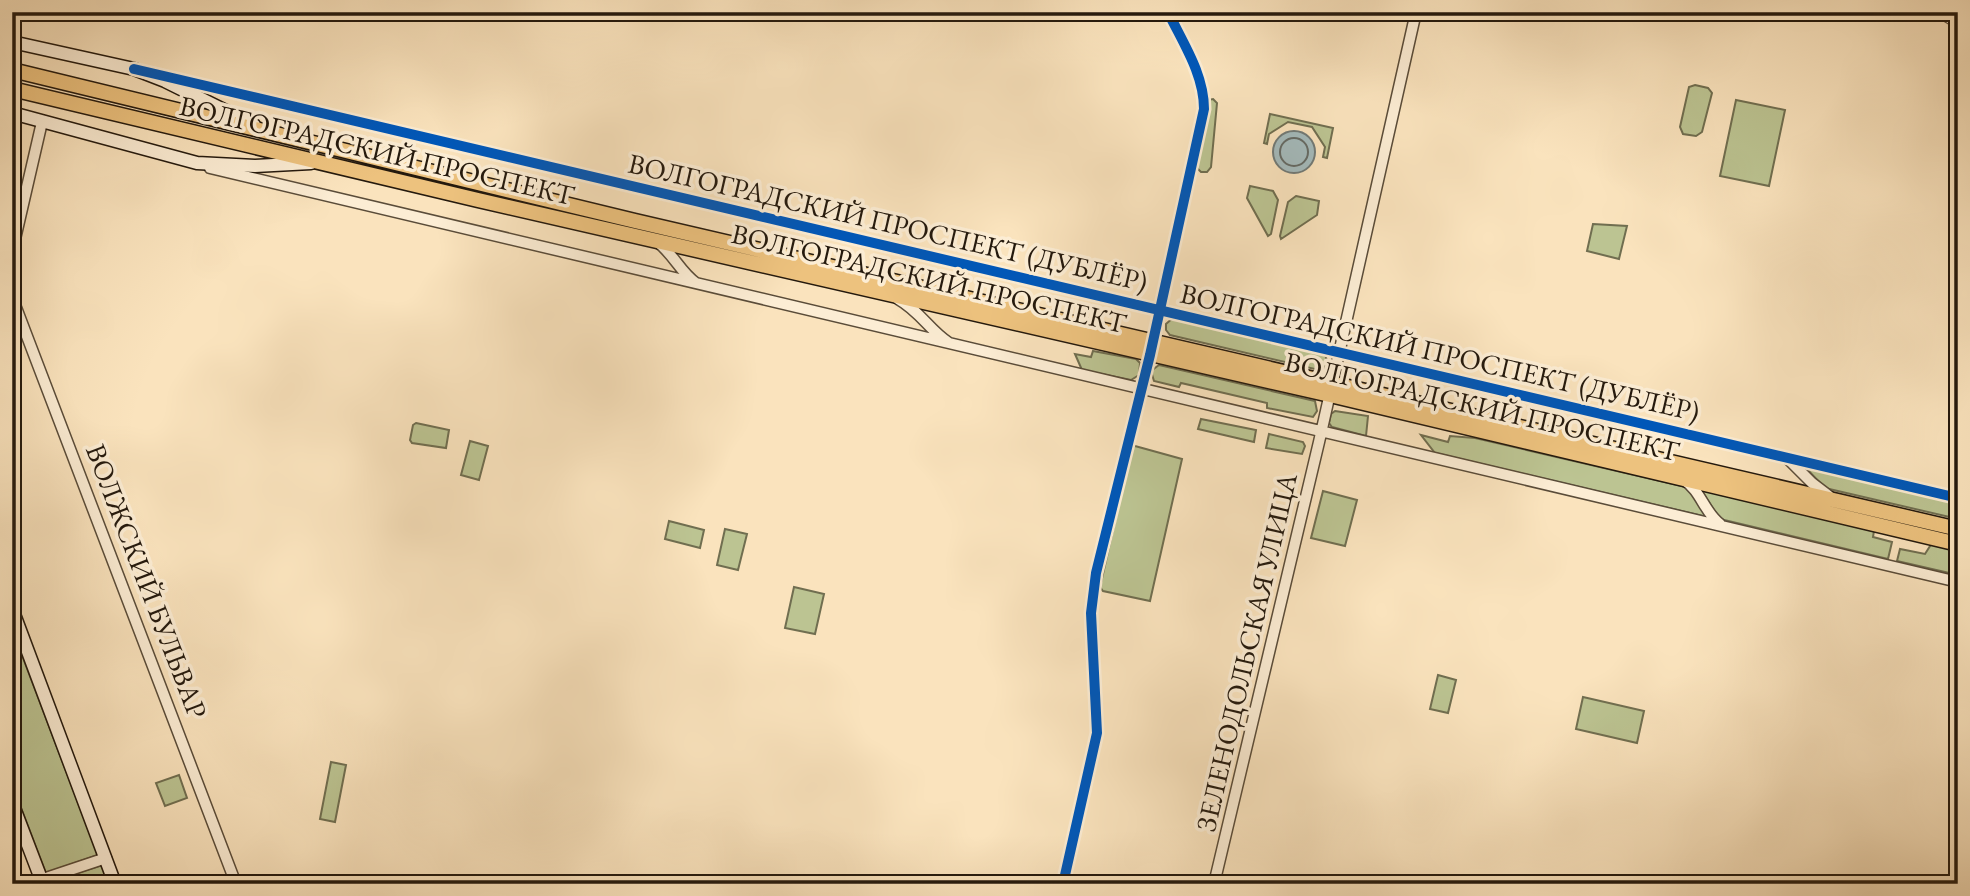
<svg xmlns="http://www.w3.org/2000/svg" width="1970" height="896" viewBox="0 0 1970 896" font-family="'EB Garamond',serif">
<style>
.green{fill:#bcc492;stroke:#706e50;stroke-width:2}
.water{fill:#a4bbbd;stroke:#717a77;stroke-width:2}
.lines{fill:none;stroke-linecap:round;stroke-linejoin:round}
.shore{stroke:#646a65;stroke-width:2}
.minor-casing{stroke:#5a4c39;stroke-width:11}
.tertiary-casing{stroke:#5a4c39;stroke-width:13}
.secondary-casing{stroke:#24190d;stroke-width:15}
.primary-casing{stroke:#24190d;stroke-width:17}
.minor{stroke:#fcedd4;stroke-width:9}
.tertiary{stroke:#fcedd4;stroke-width:10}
.secondary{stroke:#fcedd4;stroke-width:12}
.primary{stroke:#edc27e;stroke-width:14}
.cycleway-casing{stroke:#fcedd4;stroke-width:15}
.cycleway{stroke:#0057b8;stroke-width:10}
.labels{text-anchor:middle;stroke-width:7;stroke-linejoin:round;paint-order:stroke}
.street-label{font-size:28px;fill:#24190d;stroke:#fcedd4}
</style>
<rect width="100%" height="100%" fill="#fae3bd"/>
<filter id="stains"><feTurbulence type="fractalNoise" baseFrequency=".00286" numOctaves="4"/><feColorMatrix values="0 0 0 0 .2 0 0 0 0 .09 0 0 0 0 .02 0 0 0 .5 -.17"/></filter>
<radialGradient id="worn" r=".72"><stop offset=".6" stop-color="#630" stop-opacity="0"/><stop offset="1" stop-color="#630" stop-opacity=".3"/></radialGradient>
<path class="green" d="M1695 85 1708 88 1712 93 1702 132 1696 136 1683 134 1680 127 1689 87Z
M1213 99 1217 103 1211 167 1207 172H1201L1195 166 1208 100Z
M1736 100 1785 110 1769 186 1720 176Z
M1270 114 1333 128 1327 158 1323 157 1325 147 1312 127 1288 122 1269 134 1267 144 1264 143Z
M1250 186 1273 191 1278 200 1271 234 1268 236 1247 198Z
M1296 196 1319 201 1317 215 1281 239 1280 236 1288 202Z
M1593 224 1627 226 1619 259 1587 251Z
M1174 317 1324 352 1328 363 1324 368 1319 370 1170 335 1166 330V324Z
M1093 351 1136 359 1140 363 1139 375 1131 380 1082 370 1075 354 1091 357Z
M1159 365 1315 401 1317 411 1313 417 1267 408V403L1181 383 1179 387 1154 381 1151 371Z
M1335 411 1368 416 1366 436 1332 427 1329 423 1331 414Z
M1201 419 1256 430 1254 442 1198 429Z
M416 423 449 430 446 448 412 443 410 440 413 425Z
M1269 434 1303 442 1305 446 1302 454 1266 448Z
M1421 435 1448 442 1450 436 1475 438 1686 487 1692 491 1707 517 1435 453Z
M470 441 488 446 479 480 461 475Z
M1135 446 1182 459 1150 601 1103 591 1100 587 1132 447Z
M1802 464 1958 499V519L1825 488Z
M1701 490 1874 531 1873 537 1892 542 1888 559 1720 519Z
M1323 491 1357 500 1345 546 1311 538Z
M669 521 704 530 700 548 665 539Z
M725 529 747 534 738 570 717 565Z
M1932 543 1958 549V575L1897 561 1900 549 1925 554Z
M794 587 824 594 815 634 785 628Z
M12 629 98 855 46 873 12 784Z
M1438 675 1456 680 1448 713 1430 709Z
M1583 697 1644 711 1637 743 1576 729Z
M331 762 346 765 335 822 320 819Z
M179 775 187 798 165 806 156 783Z
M102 865 108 884H50L49 882Z"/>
<path class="water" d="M1273 152a21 21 0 1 1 42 0a21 21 0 1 1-42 0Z"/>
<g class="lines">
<path class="shore" d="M1280 152a14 14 0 1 1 28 0a14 14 0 1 1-28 0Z"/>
<defs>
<path id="minor" d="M1938 12 1958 24"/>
<path id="tertiary" d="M162 76 1958 498
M210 168 1958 582
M657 242C673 253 680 272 696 283
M12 252 42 122
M12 297 236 884
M898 299C920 311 929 330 949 343
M1789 460 1812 483 1829 496
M1684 480C1701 491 1704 512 1720 524
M28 884 106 858
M1063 884 1097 733 1091 613 1096 573 1150 355 1204 109C1204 74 1183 43 1168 12
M1214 884 1319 442 1416 12"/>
<path id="secondary" d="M12 42 134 69 165 81 254 125
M12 113 197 163 255 166 311 163
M12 609 115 884
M12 803 43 884"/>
<path id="primary" d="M12 70 635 221 1958 529
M12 89 478 200 1330 395 1958 544"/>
</defs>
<use href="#minor" class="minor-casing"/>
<use href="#tertiary" class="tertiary-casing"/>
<use href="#secondary" class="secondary-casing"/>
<use href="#primary" class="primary-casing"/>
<use href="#minor" class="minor"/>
<use href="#tertiary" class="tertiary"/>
<use href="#secondary" class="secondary"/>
<use href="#primary" class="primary"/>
<defs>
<path id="cycleway" d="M134 69 1958 498
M1063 884 1097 733 1091 613 1096 573 1150 355 1204 109C1204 74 1183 43 1168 12"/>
</defs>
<use href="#cycleway" class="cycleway-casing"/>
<use href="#cycleway" class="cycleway"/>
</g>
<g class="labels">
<g class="street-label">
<text transform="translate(377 150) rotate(13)" y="10">ВОЛГОГРАДСКИЙ ПРОСПЕКТ</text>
<text transform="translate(888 222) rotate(13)" y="10">ВОЛГОГРАДСКИЙ ПРОСПЕКТ (ДУБЛЁР)</text>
<text transform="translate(929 278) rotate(13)" y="10">ВОЛГОГРАДСКИЙ ПРОСПЕКТ</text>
<text transform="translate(1440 352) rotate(13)" y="10">ВОЛГОГРАДСКИЙ ПРОСПЕКТ (ДУБЛЁР)</text>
<text transform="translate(1482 406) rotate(13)" y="10">ВОЛГОГРАДСКИЙ ПРОСПЕКТ</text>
<text transform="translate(147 581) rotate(69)" y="10">ВОЛЖСКИЙ БУЛЬВАР</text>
<text transform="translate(1246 652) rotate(-77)" y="10">ЗЕЛЕНОДОЛЬСКАЯ УЛИЦА</text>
</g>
</g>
<rect width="1970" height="896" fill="none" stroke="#fae3bd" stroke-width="42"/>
<rect x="14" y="14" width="1942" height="868" fill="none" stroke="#24190d" stroke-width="3.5"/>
<rect x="21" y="21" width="1928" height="854" fill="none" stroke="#24190d" stroke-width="2"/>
<rect width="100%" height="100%" filter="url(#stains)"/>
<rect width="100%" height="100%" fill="url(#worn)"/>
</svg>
